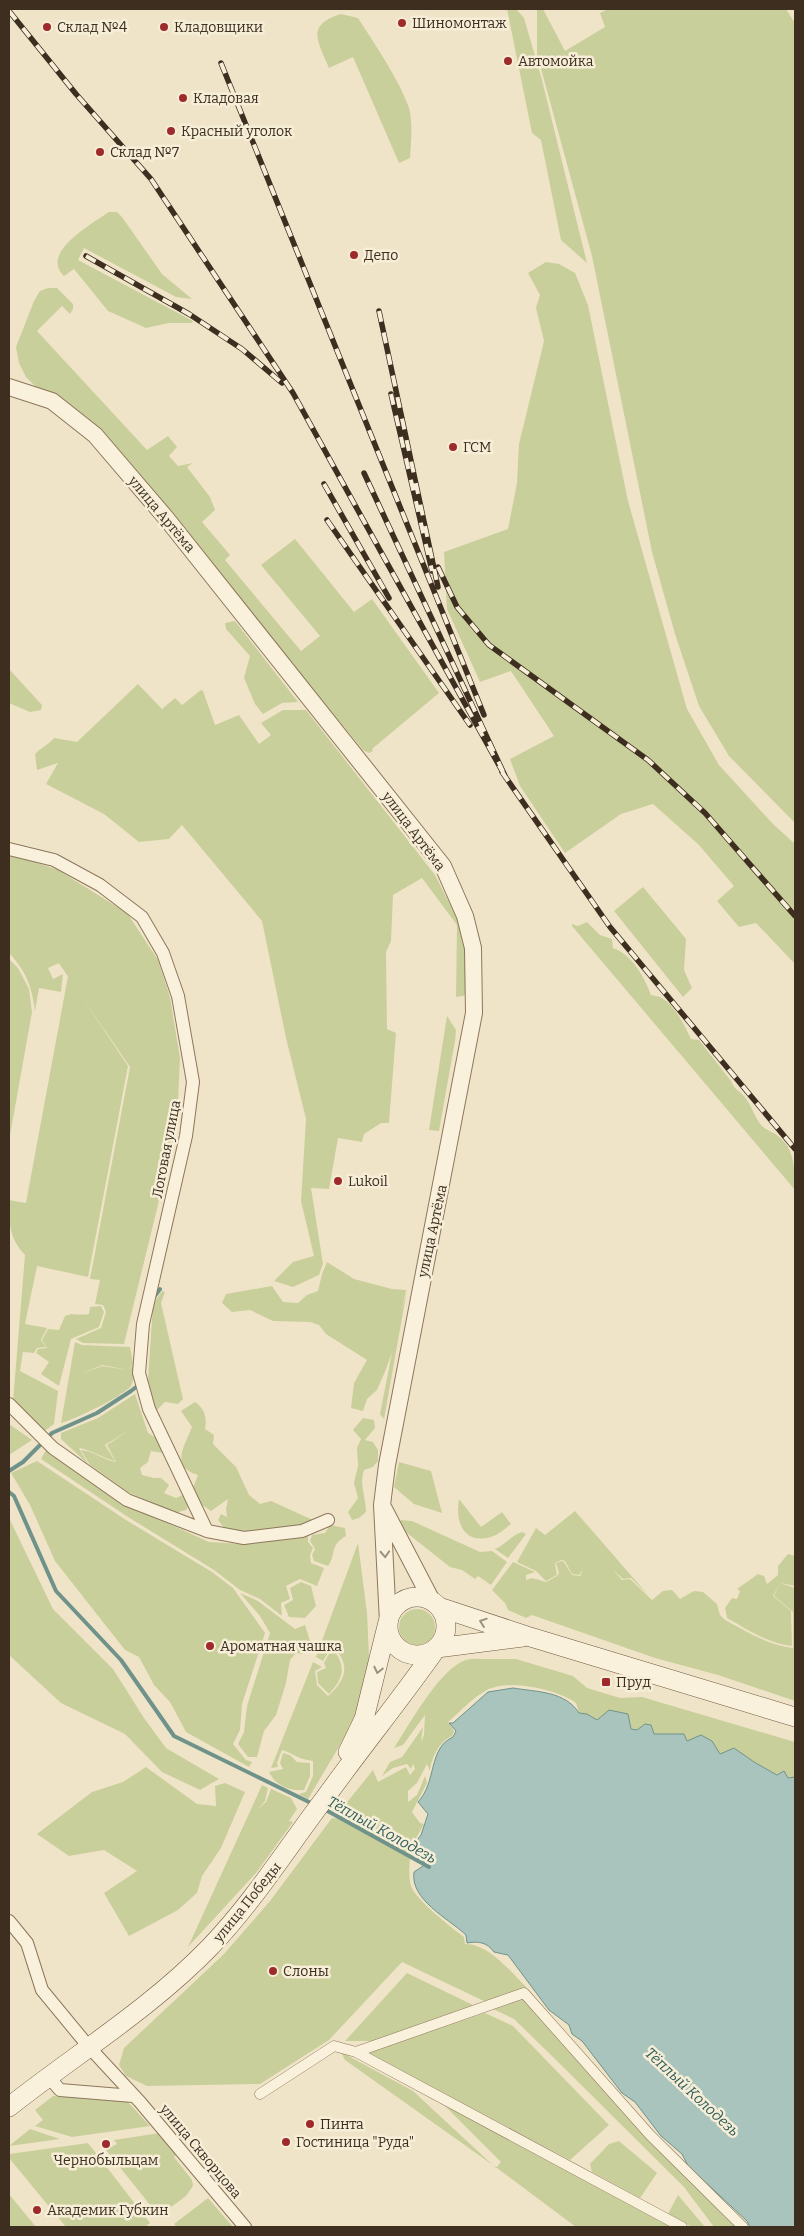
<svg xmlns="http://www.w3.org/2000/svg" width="804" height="2236" viewBox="0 0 804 2236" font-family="Bitter,serif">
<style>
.green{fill:#c9cf9b}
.water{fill:#a9c4bc;stroke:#6f938a}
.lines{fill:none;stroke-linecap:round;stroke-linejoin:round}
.stream{stroke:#6f938a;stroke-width:4}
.pedestrian-casing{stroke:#8d765c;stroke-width:11}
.minor-casing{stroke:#8d765c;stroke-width:14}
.tertiary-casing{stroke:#8d765c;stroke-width:18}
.secondary-casing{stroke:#6f573f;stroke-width:20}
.pedestrian{stroke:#faf1dc;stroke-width:10}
.minor{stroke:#faf1dc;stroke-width:12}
.tertiary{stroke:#faf1dc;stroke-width:16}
.secondary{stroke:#faf1dc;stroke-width:19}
.rail-casing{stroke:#3d2e20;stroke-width:5.5}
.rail{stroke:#f7eed8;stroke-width:4;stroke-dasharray:11;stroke-linecap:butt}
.oneway{stroke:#9c907e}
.poi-dot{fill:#9e2a2b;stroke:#f7eed8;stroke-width:2}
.labels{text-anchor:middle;stroke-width:5;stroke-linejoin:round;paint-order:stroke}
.poi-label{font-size:14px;fill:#3d2e20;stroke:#f7eed8;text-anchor:start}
.street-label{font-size:14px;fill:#3d2e20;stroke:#f7eed8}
.water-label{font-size:15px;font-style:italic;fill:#2f5d5a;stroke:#f7eed8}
</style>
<rect width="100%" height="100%" fill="#f0e4c8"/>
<path class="green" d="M507 9H516L524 18 542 80 587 263 561 240 541 140 532 133Z
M537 9H543L565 51 605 27 600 13 608 9H786L795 23V823L729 756 699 706 675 634 652 552 592 256 537 54Z
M341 14 358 18C374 43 400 81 409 108 413 124 411 143 410 158L399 163 353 57 329 68C318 42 305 25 341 14Z
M109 212H117L122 217 162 274 192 299 176 297 84 248 78 260 193 321 192 323H169L146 328 108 311 74 269 64 276C39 253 93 223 109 212Z
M546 262 559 264 575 273 588 305 628 501 687 709 719 765 773 824 795 844V964L756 923 739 927 717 901 734 886 699 845 653 804 621 814 565 853 520 786 510 759 554 736 511 671 480 682 447 609 444 552 508 529 517 483 519 444 544 341 536 308 540 295 528 273Z
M48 288H57L73 304V309L70 314 62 306 37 331 147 450 168 436 177 447 169 456 178 466 193 463 187 467 210 497 215 510 202 522 230 555 225 560 301 651 320 636 261 565 295 539 354 612 372 599 439 693 372 749 373 751 369 753 363 750 103 433 38 389 26 377 19 363 16 347 34 301 40 291Z
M235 621 298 702 282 703 263 714 255 704 244 678 250 656 226 629 225 623Z
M9 669 42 705 41 710 30 712 9 703Z
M138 684 162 709 175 698 182 705 201 690 203 691 215 725 239 715 259 744 271 735 261 723 283 710H306L435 875 465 934 468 992 463 996 456 997 457 925 422 878 393 895 391 941 386 952 387 1029 396 1033 389 1123H381L364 1134 362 1142 338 1138 329 1189 311 1188 323 1264 319 1275 293 1287 274 1281 293 1262 314 1256 301 1201 306 1119 286 1038 262 921 182 825 169 839 139 842 104 814 46 784 58 763 37 770 35 754C42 747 48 745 54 738L77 742Z
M9 853 58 870 127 913 158 960 170 997 180 1058 177 1127 124 1344 83 1343 76 1339 101 1328 106 1312 103 1305 95 1304 100 1280 90 1279 130 1067 32 924 59 963 48 968 53 979 63 974 61 992 39 988 35 1011C32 987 26 971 9 953Z
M643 887 686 939 684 970 692 988 683 997 614 911Z
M587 922 600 935 612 939 613 948C633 955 644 977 651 995 654 996 659 996 662 998 676 1007 685 1026 691 1039L699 1040 731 1081C734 1089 738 1090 743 1095 751 1103 755 1119 762 1126 766 1130 773 1132 778 1136 795 1149 795 1170 795 1190L572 926V924L578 926Z
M9 959 18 968 29 989 32 1012 9 1141Z
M68 976 128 1066 88 1277 37 1266 25 1324 47 1328 41 1340 46 1347 37 1348 34 1353 23 1352 20 1371 58 1391 54 1424 43 1432 13 1401 25 1255C9 1238 9 1223 9 1200L26 1203Z
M447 1016 456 1030 455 1041 439 1131 429 1130Z
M327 1262 354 1279 392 1289 406 1290 402 1310 407 1290 384 1419 380 1414 392 1353 384 1374 377 1390 367 1399 363 1411 351 1408 354 1383 367 1360 326 1334 319 1325 310 1322 273 1321 250 1310 232 1312 222 1303 226 1294 272 1286 283 1302 298 1303 307 1295 318 1291 322 1274Z
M162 1291 165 1292 161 1303 183 1399 178 1404 165 1402 155 1412 144 1386 148 1380 153 1304Z
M101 1306 104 1312 99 1327 71 1339 59 1386 41 1374 49 1362 36 1353 38 1349 47 1348 42 1340 48 1329 59 1330 65 1316C72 1312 81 1316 89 1314L90 1307Z
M75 1342 82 1345 130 1347 133 1364 128 1370 102 1365 81 1374 102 1366 128 1370 133 1365C133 1374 134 1381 131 1386 125 1395 72 1421 61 1423Z
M135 1394 148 1433C156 1438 165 1442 162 1453L151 1451 148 1462 140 1468 142 1475 154 1478H161L169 1485 164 1493 176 1498 185 1494 191 1503 186 1510 175 1513 128 1492 90 1465 81 1450C94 1451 103 1460 116 1462L107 1445 131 1429 105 1445 115 1461C102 1458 92 1450 79 1448L88 1464 61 1439V1433L98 1418Z
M195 1402C205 1409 207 1418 205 1429L214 1435 213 1444 236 1467 249 1495 260 1504 271 1501 313 1520C295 1531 245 1537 225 1528 222 1526 220 1522 218 1520L221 1514 227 1517 226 1509 228 1499 211 1511 201 1504 193 1488 198 1475C169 1466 185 1446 192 1427L181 1411Z
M363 1418 374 1420 375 1428 365 1440 373 1442 378 1450V1461L373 1467 364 1470C359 1485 366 1497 366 1512L359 1518 352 1520 348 1512 358 1498 354 1483 358 1466 357 1448 361 1439 353 1430Z
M9 1424 32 1440 9 1455Z
M46 1450 126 1504 209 1542 243 1544 308 1535V1542L313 1548 310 1555 311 1563 324 1568 317 1586 300 1579 286 1586 290 1599 281 1603 282 1616 260 1599 240 1590 214 1570 128 1517 41 1459Z
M37 1461 126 1520 212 1572 233 1588 265 1633 242 1704 240 1730 233 1744 246 1760 252 1762 249 1767 186 1732 170 1702 154 1685 139 1657 125 1650 55 1561 30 1505 11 1473Z
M399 1462 431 1471 442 1513 414 1504 394 1487Z
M459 1499 481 1527 502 1512 511 1524C505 1529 498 1535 491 1537 463 1545 455 1521 459 1499Z
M575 1511 649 1596 631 1578 623 1579 613 1570 622 1580 630 1579 652 1600 663 1591 672 1590 680 1599 694 1591 703 1592 717 1604 720 1615 725 1620C747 1632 768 1645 793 1648V1612L774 1596 779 1585 773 1596 791 1611 792 1646C768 1644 747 1629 727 1618L725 1608 732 1598 737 1599 740 1591 737 1589 758 1574 764 1576 767 1584 778 1575V1566L788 1554 795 1556V1586L780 1583 795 1588V1701L718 1675 655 1658 532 1615 526 1618 508 1610 505 1603 492 1590 513 1562 535 1572 526 1575V1580L532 1578 546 1582 557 1576 559 1573 556 1563 561 1561 564 1562 572 1575 580 1576 583 1570 579 1575 572 1574 565 1561 561 1560 555 1563 557 1575 546 1581 536 1571 517 1562 536 1528 545 1535Z
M9 1518 53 1609 113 1669 144 1718 166 1748 219 1779 200 1790 162 1772 125 1734 61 1703 9 1655Z
M401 1520 412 1521 480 1552 492 1551 507 1562 491 1585 478 1576 475 1579 462 1570 450 1567 402 1529 400 1523Z
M330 1525 345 1528 346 1536C329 1546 337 1553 328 1566L314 1561 312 1555 315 1549 310 1541 312 1535 325 1533Z
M522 1532 526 1534 508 1558 495 1549C506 1545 511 1535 522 1532Z
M358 1543 367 1613 369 1655 368 1677 356 1718 308 1799 299 1794 306 1792 313 1776V1761C297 1759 295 1754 282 1750L277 1763 278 1767 271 1768 313 1662 322 1667 315 1671 317 1685 328 1696C344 1682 351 1667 336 1650L328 1653 323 1661 316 1657Z
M301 1582 311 1586 316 1606 305 1618 289 1617 284 1605 293 1600 290 1588Z
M240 1593 258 1601 295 1629 305 1625 311 1644 303 1654 296 1653 290 1660 286 1683 276 1715 264 1731 257 1757H248L238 1744 244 1732 247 1706 270 1633 260 1616Z
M399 1627a18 18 0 1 1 36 0a18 18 0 1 1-36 0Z
M335 1652C347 1669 342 1680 329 1694L318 1683 317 1672 326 1668 324 1663 329 1654Z
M486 1659H516L573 1676 587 1688 620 1698 642 1697 795 1742V1777C777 1780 749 1759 734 1748L720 1754 712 1741H687L674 1734H654L631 1729 622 1714 609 1710 597 1720 587 1714 579 1713 576 1703C557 1689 508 1679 487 1690 473 1697 460 1712 448 1722L454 1731 452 1736C439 1741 431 1759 430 1771L427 1764 417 1783 408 1791V1802L417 1795 425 1776 427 1783 412 1812 420 1823 424 1824 415 1840 414 1848 410 1851C410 1861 408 1877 411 1886 416 1900 452 1928 464 1937L465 1944C489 1944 510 1971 527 1988L486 2002 402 1962 329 2040 260 2084 147 2086 126 2076 119 2065 124 2048 224 1954 270 1901 332 1818 339 1819 348 1801 373 1770 378 1782 406 1767 410 1775 415 1769 413 1764 411 1769 407 1764 393 1768 382 1776 390 1762 402 1757 423 1727 421 1742 424 1735 425 1715 403 1745 394 1748C409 1725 440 1668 466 1660 472 1658 480 1659 486 1659Z
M283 1753 290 1755 297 1762 310 1763V1776L304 1790C289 1791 276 1786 269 1772L283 1769 280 1763Z
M146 1767 197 1804 216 1806 215 1786 225 1783 245 1792 221 1848 202 1876 197 1893 178 1910 129 1936 104 1893 137 1871 104 1850 69 1856 37 1834 92 1792 123 1782Z
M262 1785 268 1788 265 1801 258 1809 266 1802 271 1789 291 1798 297 1809 289 1821 293 1822 256 1873 188 1947Z
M407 1973 477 2007 373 2041H345Z
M524 1996 633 2124 726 2218 741 2227H714L684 2187 553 2057 514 2019 491 2008Z
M485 2013 513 2026 609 2125 570 2160 366 2053Z
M341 2052 413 2091 496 2168 501 2162 444 2105 671 2227H576L497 2168 345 2060Z
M53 2096 128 2102 150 2126 72 2137 35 2126 43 2120 35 2110Z
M30 2129 60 2139 9 2146Z
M160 2133 177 2154 174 2157 192 2180 193 2186 186 2196 159 2216 106 2150 117 2144 114 2140Z
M619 2141 657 2173 640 2198 592 2172 590 2164 609 2144Z
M88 2143 150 2223 145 2227H66L9 2158V2154Z
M9 2194 36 2227H9Z
M678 2195 705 2227H692L668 2214Z
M208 2198 233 2227H177L174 2224Z"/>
<path class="water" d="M513 1688C537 1692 565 1691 579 1713L587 1714 597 1720 609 1710 628 1714 631 1729 637 1730 645 1724 651 1725 654 1734H684L687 1741 701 1735 712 1741 720 1754 734 1748 754 1762 777 1775 784 1771 788 1778 795 1777V2227H750L747 2221 688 2166 682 2154 661 2136 635 2102 622 2093 582 2041 572 2034 569 2025 549 2010 508 1955 494 1952C487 1942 478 1941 467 1943L466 1935C448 1918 410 1900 414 1872L426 1864 416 1856 413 1845 421 1835 428 1814 418 1802C437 1782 428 1748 453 1737L456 1731 449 1723H453L488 1692Z"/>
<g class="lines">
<path class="stream" d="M154 1297 160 1289
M9 1471 23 1462 52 1433 97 1413 131 1391 140 1384
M9 1492 14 1496 56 1591 121 1660 174 1736 313 1804
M324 1809 429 1867"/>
<defs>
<path id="pedestrian" d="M356 2052 524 1993 650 2135 743 2227
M260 2094 334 2046 356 2052 682 2227"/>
<path id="minor" d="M9 849 54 860 100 885 142 917 163 953 178 996 193 1082 186 1136 143 1324 139 1373 149 1409 207 1531
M9 1404 53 1448 127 1500 207 1531 244 1538 302 1531 328 1520
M9 1921 27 1943 42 1990 89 2047 140 2102 245 2227
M48 2076 60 2090 133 2096"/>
<path id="tertiary" d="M9 387 52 401 95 435 166 518 443 866 465 916 473 948 474 1013 387 1465 382 1505 388 1622
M384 1509 432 1601"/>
<path id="secondary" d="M388 1626a29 29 0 1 1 58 0a29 29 0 1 1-58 0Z
M439 1607 527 1636 795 1717
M437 1648 523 1637
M348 1752 364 1719 388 1622
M9 2107C76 2054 150 2009 210 1947 254 1901 287 1848 325 1798 361 1748 400 1700 436 1649"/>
</defs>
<use href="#pedestrian" class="pedestrian-casing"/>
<use href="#minor" class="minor-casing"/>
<use href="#tertiary" class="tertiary-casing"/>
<use href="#secondary" class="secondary-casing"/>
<use href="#pedestrian" class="pedestrian"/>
<use href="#minor" class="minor"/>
<use href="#tertiary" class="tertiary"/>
<use href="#secondary" class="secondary"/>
<defs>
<path id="rail" d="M9 11 76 94 151 179 293 393 506 778 364 473
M221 63 484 715
M86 256 189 314 242 349 282 383
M379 311 438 587
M391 394 432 571
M324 484 389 598
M327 520 470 725
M438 567 457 607 489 645 648 760 705 813 795 916
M502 772 610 927 795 1149"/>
</defs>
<use href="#rail" class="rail-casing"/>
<use href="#rail" class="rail"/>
</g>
<defs><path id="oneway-chevron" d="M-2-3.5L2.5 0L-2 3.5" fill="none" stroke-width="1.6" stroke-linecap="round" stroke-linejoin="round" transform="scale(1.25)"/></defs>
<g class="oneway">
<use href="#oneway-chevron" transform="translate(385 1554) rotate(87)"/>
<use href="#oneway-chevron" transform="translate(483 1622) rotate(-161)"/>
<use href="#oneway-chevron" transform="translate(378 1670) rotate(103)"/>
</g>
<g class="poi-dot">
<circle cx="402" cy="23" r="5"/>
<circle cx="47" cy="27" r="5"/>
<circle cx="164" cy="27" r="5"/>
<circle cx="508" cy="61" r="5"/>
<circle cx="183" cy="98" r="5"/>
<circle cx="171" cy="131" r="5"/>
<circle cx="100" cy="152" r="5"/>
<circle cx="354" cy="255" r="5"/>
<circle cx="453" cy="447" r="5"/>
<circle cx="338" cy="1181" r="5"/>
<circle cx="210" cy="1646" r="5"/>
<rect x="601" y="1677" width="10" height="10" rx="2.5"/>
<circle cx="273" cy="1971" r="5"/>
<circle cx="310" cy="2124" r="5"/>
<circle cx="286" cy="2142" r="5"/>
<circle cx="106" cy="2144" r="5"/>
<circle cx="37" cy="2210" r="5"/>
</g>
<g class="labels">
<g class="poi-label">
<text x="412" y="28">Шиномонтаж</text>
<text x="57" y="32">Склад №4</text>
<text x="174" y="32">Кладовщики</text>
<text x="518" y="66">Автомойка</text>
<text x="193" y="103">Кладовая</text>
<text x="181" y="136">Красный уголок</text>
<text x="110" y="157">Склад №7</text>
<text x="364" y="260">Депо</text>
<text x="463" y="452">ГСМ</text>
<text x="348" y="1186">Lukoil</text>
<text x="220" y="1651">Ароматная чашка</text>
<text x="616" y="1687">Пруд</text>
<text x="283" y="1976">Слоны</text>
<text x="320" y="2129">Пинта</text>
<text x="296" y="2147">Гостиница "Руда"</text>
<text x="106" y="2165" text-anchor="middle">Чернобыльцам</text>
<text x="47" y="2215">Академик Губкин</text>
</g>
<g class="street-label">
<text transform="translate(162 514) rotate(50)" y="5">улица Артёма</text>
<text transform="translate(414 831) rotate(53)" y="5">улица Артёма</text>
<text transform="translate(166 1149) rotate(-79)" y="5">Логовая улица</text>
<text transform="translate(432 1231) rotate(-78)" y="5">улица Артёма</text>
<text transform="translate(247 1902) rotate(-51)" y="5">улица Победы</text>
<text transform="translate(201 2151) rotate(50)" y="5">улица Скворцова</text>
</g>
<g class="water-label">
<text transform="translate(382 1830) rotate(29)" y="5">Тёплый Колодезь</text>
<text transform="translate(692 2092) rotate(43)" y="5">Тёплый Колодезь</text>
</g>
</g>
<rect width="804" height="2236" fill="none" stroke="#3d2e20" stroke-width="20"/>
</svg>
